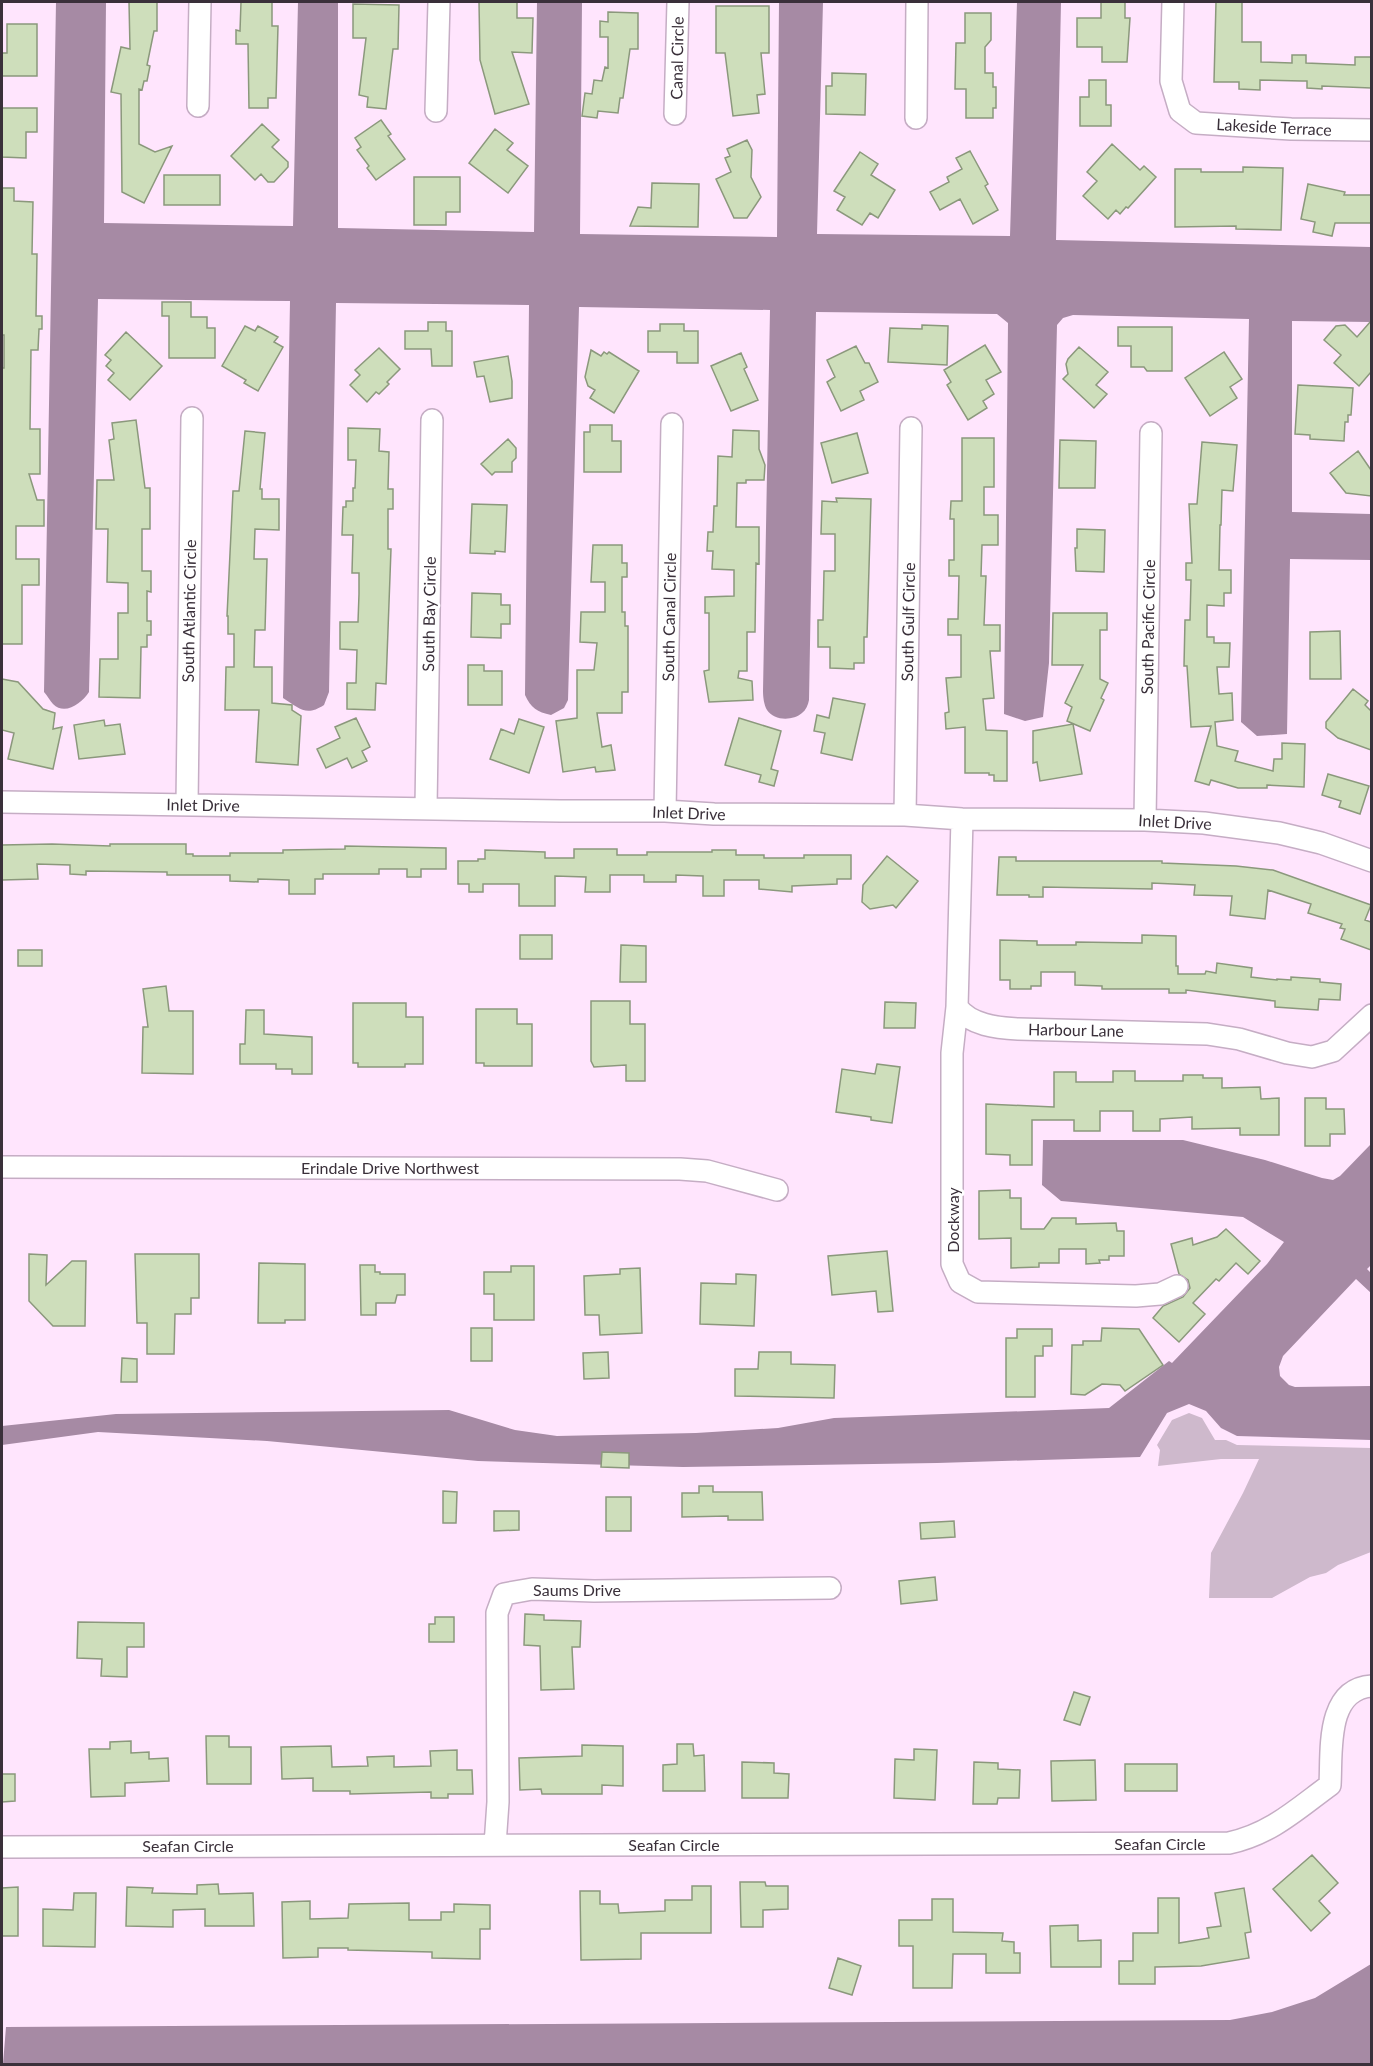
<svg xmlns="http://www.w3.org/2000/svg" width="1373" height="2066" viewBox="0 0 1373 2066" font-family="Lato,sans-serif">
<style>
.green{fill:#ceb9cc}
.water{fill:#a68aa4}
.building{fill:#cedebb;stroke:#8b987c;stroke-width:1.5}
.lines{fill:none;stroke-linecap:round;stroke-linejoin:round}
.minor-casing{stroke:#c5adc4;stroke-width:24}
.minor{stroke:#fff;stroke-width:21}
.labels{text-anchor:middle;stroke-width:5;stroke-linejoin:round;paint-order:stroke}
.street-label{font-size:16px;fill:#3a303a;stroke:#fff}
</style>
<rect width="100%" height="100%" fill="#ffe5fd"/>
<path class="green" d="M1189 1413 1202 1418 1215 1440H1226L1237 1445 1371 1448V1552L1338 1565 1326 1573 1310 1577 1272 1598H1209L1211 1553 1243 1493 1259 1459H1221L1158 1466 1160 1450 1157 1445 1172 1420Z"/>
<path class="water" d="M56 2H106L104 223 293 226 298 2H338V228L534 232 537 2H582L580 234 777 237 779 2H823L817 234 1010 236 1017 2H1061L1056 240 1371 247V322L1292 321V512L1371 514 1372 560 1290 559 1287 734 1257 736 1241 722 1249 319 1073 315 1063 318 1057 325 1049 663 1043 717 1025 721 1004 714 1008 323 997 314 816 312 809 700C808 705 806 710 802 713 793 721 774 721 767 710 764 705 763 697 763 691L770 310 579 307 568 700 564 708 551 715C537 712 531 708 525 695L529 305 336 303 329 692 324 705C306 717 299 708 283 698L290 301 98 299 89 692C82 703 65 716 53 704 50 701 47 695 44 692Z
M1043 1140H1183L1265 1160 1322 1178 1333 1180 1340 1176 1371 1144 1372 1264 1367 1269 1371 1273V1293L1356 1279 1283 1356 1279 1367 1280 1376 1289 1385 1295 1387 1371 1386V1440L1237 1436 1221 1428 1206 1411 1189 1404 1167 1413 1140 1457 937 1463 683 1467 478 1461 267 1441 98 1432 2 1445V1426L116 1414 449 1410 515 1430 557 1436 696 1433 778 1428 834 1418 1109 1408 1169 1361 1172 1363 1267 1264 1284 1242 1243 1217 1061 1201 1042 1185Z
M1371 1964V2064H3L6 2027 1230 2020 1272 2012 1315 1998Z"/>
<path class="building" d="M129 2H157V31H154L147 65 150 66 147 81H144L142 90 139 89V144L155 152 172 146 144 203 122 192 121 94 111 92 121 47 130 49Z
M241 2H272V26H278L276 98H268V108H249L248 44H236V30L240 31Z
M479 2H517V18H533L532 53 512 52 529 104 495 114 480 60Z
M1101 2H1125V18H1130L1127 62H1102V47H1077V18H1101Z
M1216 2H1242V42H1261V62L1292 63V55H1306V63L1355 65V57H1371V88L1322 86V89L1307 88V81H1302L1260 80V90L1239 89V82H1214Z
M353 4 399 5 398 49H393L386 109 367 107 368 97 359 95 366 38H353Z
M716 6H769V53H761L765 94 757 95 759 113 733 116 725 53H716Z
M608 12 638 13V49H630L623 98H620L618 113 598 111 597 118 582 116 585 93 592 94 594 80 602 81 605 67 608 68V37H600V21L608 22Z
M965 13H991V40L985 47V73H993V87H996V108H993V118H966V89H955L956 43H965Z
M7 24H37V76H2V53H7Z
M832 73 866 74 865 115 826 114V86H832Z
M1089 80H1106V105H1111V126H1080V97H1089Z
M2 108H37V132H26V158L2 157Z
M381 120 391 134 388 136 405 159 376 180 367 168 369 166 357 150 361 147 355 138Z
M262 124 279 140 272 147 288 162V167L274 182H268L261 174 255 180 231 156Z
M495 129 513 143 507 150 528 166 508 193 469 163Z
M747 140 752 150 751 177 761 197 747 218H734L716 179 731 172 725 158 730 156 727 149Z
M1112 144 1140 170 1144 166 1156 177 1128 208 1126 207 1120 214 1116 210 1108 219 1083 196 1097 181 1087 172Z
M970 151 988 184 985 186 998 210 973 224 960 199 940 210 930 192 949 182 947 177 962 169 956 158Z
M860 152 878 164 871 175 895 190 878 218 870 213 862 225 837 210 845 197 834 191Z
M1243 167 1283 168 1281 230 1236 229V226L1175 227V169H1201V172H1243Z
M164 175H220V205H164Z
M414 177H460V212H446V225H414Z
M652 183 699 184 698 227 630 226 638 207 651 208Z
M1308 184 1345 192 1344 195H1371V223H1335L1332 236 1313 232 1315 222 1301 219Z
M2 188H14V201L33 202 32 254H37L36 316H42V329H39L38 350H31L30 429H40V474H29L37 500H44V526H16V559H39V585H22V644H2V368H4V335H2Z
M162 302H191V317H207V328H215V358H169V316H162Z
M1371 321V372L1359 386 1334 363 1341 355 1324 340 1336 326 1345 325 1357 337Z
M428 322H446V331H452V366H432L431 349H405V331H428Z
M660 324H684V331H698V363H677V352H648V331H660Z
M922 325 948 326 947 365 888 362 890 328 922 329Z
M245 326 255 331 258 326 278 337 274 342 283 347 258 391 244 383 246 380 222 366Z
M1118 327H1172V371H1147L1144 367H1131V346H1118Z
M126 332 162 366 130 400 108 380 114 373 106 366 111 360 105 355Z
M985 345 1001 372 986 380 994 394 983 401 987 408 968 420 947 385 951 382 944 370Z
M856 346 865 363H869L878 382 860 391 864 400 841 411 827 382 835 377 827 360Z
M1079 347 1108 372 1096 385 1107 394 1094 408 1063 379 1068 374 1066 364 1068 359Z
M379 348 400 369 387 382 389 384 379 394 376 392 367 402 350 385 360 375 355 370Z
M591 350 601 356 604 352 607 354 609 352 639 371 614 413 590 398 595 390 588 386 585 377Z
M1224 352 1242 379 1230 387 1237 398 1210 416 1185 378Z
M741 353 747 367 744 369 758 400 731 411 711 366Z
M508 356 512 381V398L490 402 484 376 477 377 474 362Z
M1298 385 1353 388 1351 415H1348V422H1345L1344 441 1310 439V435L1295 434Z
M136 420 145 488H150V529H142V571H151V592L147 591V621H151V635H147V647H141L140 698 99 697 100 659H118V613H128V583L107 582 108 529H96L97 480H114L109 440 114 439 112 423Z
M590 425H612V441H621V472H584V432H590Z
M348 428 380 429 379 451 389 452 388 489H393V509H388V549H391L386 684 376 683 375 710 347 709V683H356L357 650 340 649V622H358L359 594V573H352L353 535H342L343 507H346V501H353V488H355L356 460H348Z
M733 430 759 431V449L765 465 764 480H746V483H737L736 527H759V564L756 563 755 632H747V671H739L738 678 752 681 753 700 709 702 704 671 709 670V613H705V597L734 596V570L712 569 713 551H707L708 532H713L714 506H717L718 456 732 457Z
M245 431 265 433 260 489H262V499H279V530L255 529 254 559H267L265 630H255L254 667H272V703L292 705V710L301 716 298 765 256 762 259 710H225L226 667H234V634H228V616H227L233 491H239Z
M857 433 868 473 832 483 821 443Z
M962 438H994V487H984V515H998V545H982L981 576H986L984 625H1000V651H990L994 698 983 699 986 730 1007 731V781H994V775H989V773H965V727L946 729 945 713 949 712 946 678 961 677V635H948V619H958L959 576H949V560H954V519H950L951 501H962Z
M508 439 516 448V458L512 462V472H495L492 475 481 464Z
M1060 440 1096 441 1095 488H1059Z
M1202 442 1237 445 1233 491 1222 490 1221 525H1220L1219 570H1231V593H1224V606L1207 605V637H1214V643H1230L1229 667H1217L1219 694 1232 693 1233 720 1215 722 1217 746 1238 751 1235 761 1273 771 1274 759H1282V743L1305 744 1304 787 1267 785V788H1238L1211 780 1209 785 1195 781 1211 726 1191 727 1187 666H1184L1185 620H1190L1191 580H1186V563H1192L1189 504H1197Z
M1358 451 1371 470V496L1346 493 1330 473Z
M836 498 871 499 867 637H864V663H854V669L830 668V647H818V620H823L824 571H835V534H821L822 501 837 502Z
M472 504 507 505 505 552 495 551V554L470 553Z
M1077 529 1105 530 1104 572 1076 571 1075 548H1077Z
M593 545H622V563H627V577H622V612H625V626H628V692H622V713H597L602 747 611 745 615 770 596 772 595 767 563 772 556 721 577 718V670H594L597 643 580 642 581 612H605V582H591Z
M472 593 501 594V605H510V624H501V638L471 637Z
M1053 613H1107V630H1100V679L1108 683 1101 698 1104 700 1090 731 1067 721 1072 707 1065 703 1083 665H1052Z
M1340 631 1341 679H1310V632Z
M468 665H484V671H502V705H468Z
M2 679 18 682 43 709 55 713 53 729 62 727 53 769 8 759 14 733 2 730Z
M1353 689 1368 701 1365 705 1371 711V750L1338 738 1326 728V722Z
M833 698 865 704 852 760 821 753 825 733 814 731 817 715 829 718Z
M356 718 370 747 362 751 367 761 352 768 347 758 326 768 317 749 340 738 335 727Z
M739 718 781 731 771 769 778 771 774 786 759 782 761 775 725 765Z
M519 719 544 727 529 773 490 759 501 729 514 734Z
M104 720 105 726 120 724 125 754 79 759 74 725Z
M1073 724 1082 774 1040 781 1037 762 1033 763V731Z
M1328 774 1369 786 1360 814 1339 807 1341 801 1322 795Z
M52 844 110 846V844H186V854H193V856H230V853H283V850L345 849V846L446 848V869H421V877H407V869H379V874H323V879H315V894H289V880L258 879V882L230 881V875H167V872L86 871V875L70 874V865L37 864 38 879 2 880V845Z
M574 849H617V855H647V852H712V850H736V855H764V858H804V855H851V879H837V884L792 886V892L759 889V880H724V896H703V876L676 875V882H644V875H610V892H585L586 877 555 876V906H519V884H483V892H469V884H458V861H478V859H485V850L545 852V858H574Z
M887 856 918 881 896 908 893 905 870 909 862 902 863 885Z
M999 857H1016V861H1162V863L1236 866 1273 870 1371 905 1365 920 1371 922V950L1341 939 1345 929 1340 928 1342 924 1308 913 1311 904 1268 890 1265 919 1230 915 1232 896 1194 895 1195 885 1152 883V889L1043 887V897H1029V895H997Z
M520 935H552V959H520Z
M1142 935 1176 936V966H1178V974H1205L1206 971 1216 973 1217 963 1252 968 1251 977 1277 980V979L1291 980V977L1320 979V982L1341 984 1340 1000 1319 999 1318 1010 1275 1007V1001L1186 990V993H1169V989H1102V986L1075 985V972H1041V986H1031V989H1010V980H1000V940L1037 941V945H1076V942L1142 943Z
M621 945 646 946V982H620Z
M18 950H42V966H18Z
M166 986 169 1011H193V1074L142 1073 143 1027H148L143 989Z
M591 1001H630V1024H645V1081H626V1065L594 1067 591 1061Z
M885 1002 916 1003 915 1028H884Z
M353 1003H406V1017H423V1064H405V1067H358V1063H353Z
M476 1009H517V1024H532V1066H484V1063H476Z
M246 1010H264V1034L312 1037V1074H292V1069H276V1064H240V1044H245Z
M877 1064 900 1067 892 1123 871 1120V1117L836 1112 842 1069 875 1074Z
M1113 1071H1135V1081H1183V1075H1203V1078H1222V1088L1260 1087 1261 1099 1279 1098V1135H1240V1128L1192 1129V1117L1160 1119V1131H1133V1111H1100V1131H1074V1120H1032V1165H1010V1155L986 1154V1104L1054 1107V1072H1076V1082H1113Z
M1305 1098H1326V1109H1344L1345 1134H1330V1146H1305Z
M1010 1190V1198H1021V1229H1044L1052 1218H1076V1224L1116 1223 1117 1231H1124V1256H1109V1260H1099L1100 1263 1086 1264V1249H1059V1263H1039V1267L1011 1268V1238L979 1239V1191Z
M1226 1229 1260 1261 1248 1274 1236 1263 1219 1281 1216 1279 1193 1303 1205 1314 1179 1342 1153 1318 1163 1306 1183 1297 1190 1288 1188 1280 1179 1274 1171 1244 1192 1238 1193 1245 1217 1237Z
M887 1251 893 1311 878 1312 876 1291 832 1295 828 1256Z
M29 1254 47 1255 46 1285 72 1261H86L85 1326H53L29 1301Z
M135 1254H199V1298H191V1314H175L174 1354H147V1323H137Z
M259 1263 305 1264V1320H285V1323H258Z
M360 1265H375V1272H380V1274H405V1295H397L395 1303H376V1315H361Z
M511 1266H534V1320H494V1294H484V1272H511Z
M640 1268 642 1333 600 1335 599 1315H585L584 1276 620 1274V1269Z
M736 1274 756 1275 754 1326 700 1324 701 1283 736 1284Z
M471 1328H492V1361H471Z
M1102 1328 1139 1329 1163 1365 1125 1391 1120 1385 1102 1384 1085 1395 1071 1394 1072 1345H1083V1341H1101Z
M1017 1329H1052V1346H1043V1356H1035V1397H1006V1338H1017Z
M608 1352 609 1378 584 1379 583 1353Z
M759 1352H791V1364L835 1365 834 1398 735 1396V1369H758Z
M122 1358 137 1359V1382H121Z
M602 1452 629 1453V1468L601 1467Z
M699 1486H713V1492H762L763 1520H728V1516L682 1517V1493H699Z
M443 1491 457 1492 456 1523H443Z
M606 1497H631V1531H606Z
M494 1511H519V1530L494 1531Z
M954 1521 955 1537 921 1539 920 1523Z
M935 1577 937 1600 901 1604 899 1581Z
M525 1614 544 1615V1620L581 1621 580 1647H572L574 1689 541 1690 540 1646 524 1645Z
M435 1617H454V1642H429V1624H435Z
M78 1622 144 1623V1647H127V1677L101 1676 102 1659 77 1658Z
M1074 1692 1090 1697 1080 1725 1064 1720Z
M206 1736H229V1747H251V1784H207Z
M131 1741V1753L149 1752V1759L168 1758 169 1781 125 1783V1796L91 1797 89 1749H110V1742Z
M677 1744H693L694 1756 704 1755 705 1791H663V1765L677 1764Z
M582 1745 623 1746V1786L602 1785V1794H542L541 1789 520 1790 519 1758 582 1756Z
M331 1746 332 1767 368 1766 367 1757 394 1756V1767L431 1766 430 1751 457 1750V1770H472L473 1794H448V1798H431V1792L350 1794V1791H313V1778L282 1779 281 1747Z
M914 1749 937 1750 935 1800 894 1798 895 1759 914 1760Z
M1095 1760 1096 1800 1052 1801 1051 1761Z
M742 1762 774 1763V1773L789 1774 788 1798H742Z
M974 1762 998 1763V1769L1020 1770 1019 1798H998L997 1804H973Z
M1125 1764H1177V1791H1125Z
M2 1774H15V1801L2 1802Z
M1312 1855 1338 1883 1319 1901 1330 1913 1311 1931 1273 1889Z
M740 1882H765L766 1886H788V1909L763 1910V1927H741Z
M218 1884 219 1894 253 1893 254 1926H205V1909L173 1910V1927L126 1926 127 1887 153 1888 152 1893 197 1894V1885Z
M692 1886H711V1933H641V1959L581 1960 580 1891H600V1904H618L619 1913 665 1911V1900H692Z
M18 1887V1936H2V1888Z
M1244 1888 1251 1932 1245 1933 1249 1958 1201 1966 1155 1967V1984H1119V1961H1133V1933H1158V1898H1179V1943L1209 1938 1207 1928 1221 1926 1215 1893Z
M74 1893H96L95 1947 43 1946V1909L73 1910Z
M932 1899H953V1932L1003 1933 1002 1941 1014 1942V1953H1020V1973H986V1954H953L952 1988H913V1946H899V1920H932Z
M310 1901V1919L348 1918 349 1904 409 1903V1920H441V1912H454V1904L490 1905V1929H480V1959L432 1958V1952L348 1950V1948H318V1957L283 1958 282 1902Z
M1078 1925V1941L1101 1940V1967H1051L1050 1926Z
M838 1958 861 1966 852 1995 829 1988Z"/>
<g class="lines">
<defs>
<path id="minor" d="M1173 2 1171 81 1180 111 1196 123 1291 129 1372 130
M198 106 200 2
M436 111 439 2
M675 114 678 2
M916 118 917 2
M2 802 561 811H665L714 814 905 815 962 819 1145 820 1204 823 1279 833 1321 843 1372 861
M187 804 192 418
M426 808 432 420
M665 811 672 424
M905 815 911 428
M962 819 957 1007C970 1025 997 1028 1018 1029L1207 1034 1239 1039 1287 1053 1312 1057 1333 1051 1372 1015
M1145 820 1151 433
M957 1007 952 1053V1264L960 1282 978 1292 1136 1296 1160 1294 1177 1286
M2 1167 680 1169 707 1171 777 1190
M495 1845 498 1802 497 1613 504 1594 532 1589 594 1591 830 1588
M2 1847 1229 1843C1271 1834 1297 1809 1330 1785 1332 1752 1325 1689 1372 1686"/>
</defs>
<use href="#minor" class="minor-casing"/>
<use href="#minor" class="minor"/>
</g>
<g class="labels">
<g class="street-label">
<text transform="translate(677 58) rotate(-89)" y="6">Canal Circle</text>
<text transform="translate(1274 127) rotate(3)" y="6">Lakeside Terrace</text>
<text transform="translate(189 611) rotate(-89)" y="6">South Atlantic Circle</text>
<text transform="translate(429 614) rotate(-89)" y="6">South Bay Circle</text>
<text transform="translate(669 617) rotate(-89)" y="6">South Canal Circle</text>
<text transform="translate(908 622) rotate(-89)" y="6">South Gulf Circle</text>
<text transform="translate(1148 627) rotate(-89)" y="6">South Pacific Circle</text>
<text transform="translate(203 805) rotate(1)" y="6">Inlet Drive</text>
<text transform="translate(689 813) rotate(2)" y="6">Inlet Drive</text>
<text transform="translate(1175 822) rotate(3)" y="6">Inlet Drive</text>
<text transform="translate(1076 1030) rotate(1)" y="6">Harbour Lane</text>
<text x="390" y="1174">Erindale Drive Northwest</text>
<text transform="translate(953 1220) rotate(-90)" y="6">Dockway</text>
<text x="577" y="1596">Saums Drive</text>
<text x="1160" y="1850">Seafan Circle</text>
<text x="674" y="1851">Seafan Circle</text>
<text x="188" y="1852">Seafan Circle</text>
</g>
</g>
<rect width="1373" height="2066" fill="none" stroke="#3a303a" stroke-width="6"/>
</svg>
